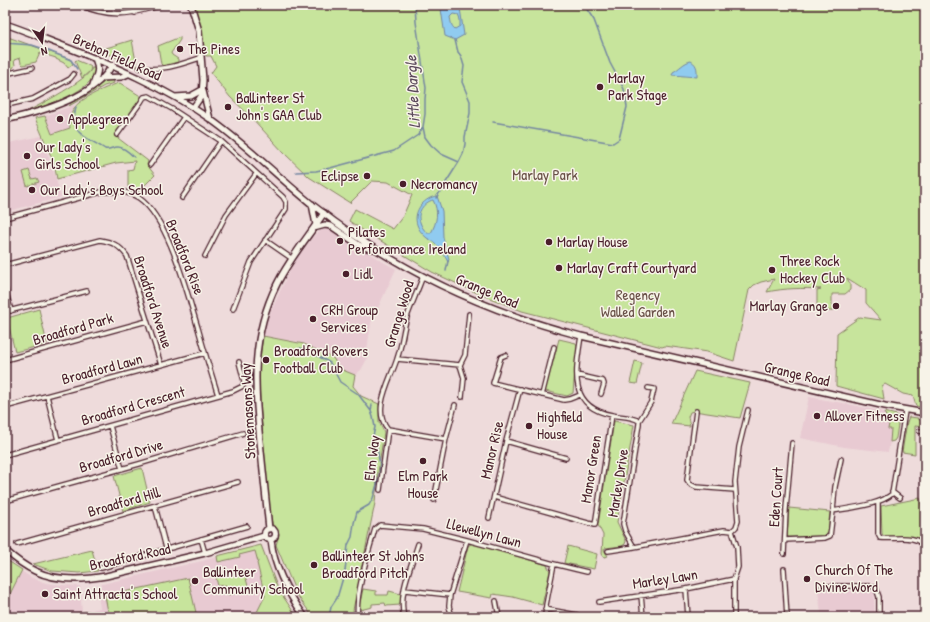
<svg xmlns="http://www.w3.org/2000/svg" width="930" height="622" viewBox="0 0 930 622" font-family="'Patrick Hand',sans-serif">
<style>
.built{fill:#e8cad2}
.green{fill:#c7e49c;stroke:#888264}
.water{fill:#90cbf0;stroke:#7486a1;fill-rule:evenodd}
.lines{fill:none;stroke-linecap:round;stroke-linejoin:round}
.stream{stroke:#7486a1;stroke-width:1.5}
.street-casing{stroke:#4a1f2b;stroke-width:6}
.secondary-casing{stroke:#4a1f2b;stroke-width:8}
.street{stroke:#f7f3e8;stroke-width:3.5}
.secondary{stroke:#f7f3e8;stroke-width:5}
.poi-dot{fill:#4a1f2b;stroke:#f7f3e8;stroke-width:1.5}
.labels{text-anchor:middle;stroke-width:3;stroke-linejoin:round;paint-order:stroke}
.poi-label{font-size:15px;fill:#4a1f2b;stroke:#f7f3e8;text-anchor:start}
.street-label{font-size:15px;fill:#4a1f2b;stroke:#f7f3e8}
.park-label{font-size:15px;fill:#695047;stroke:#f7f3e8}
.water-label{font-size:16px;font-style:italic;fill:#5c4a5c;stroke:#f7f3e8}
</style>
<rect width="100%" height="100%" fill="#eedbdb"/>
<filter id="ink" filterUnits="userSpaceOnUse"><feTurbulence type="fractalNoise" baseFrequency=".025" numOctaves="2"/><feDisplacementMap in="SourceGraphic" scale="8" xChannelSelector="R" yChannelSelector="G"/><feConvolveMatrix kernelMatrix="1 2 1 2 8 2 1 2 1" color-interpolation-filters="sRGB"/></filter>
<g filter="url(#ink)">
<path class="built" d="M74 105 72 127 52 134 45 116Z
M41 136 54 172 61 197 5 212V144Z
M326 229 331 230 383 262 396 269 371 323 367 350V359L361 370 355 375 340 369 333 358 298 342 263 336 266 322 288 274 296 260 313 237 321 230Z
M809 397 848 404 897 415 899 418 896 440 890 442 888 452 844 447 800 438Z
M262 545 279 589 297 617H91L89 611 100 608 98 596 102 584 202 561Z
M21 571 32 578 46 583 61 585 80 586 82 612 60 617H5V598L9 596Z
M818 590 874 592 875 617H814L813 614 821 613Z"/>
<path class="green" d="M193 5H925V408L916 406 913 396 903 394 885 384 882 386 884 399 836 386 837 333 860 317 881 320 866 303V290L847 278 850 284V290L845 294H832V311H817V290L821 289C802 288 786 288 767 292L774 279 761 282 754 285 749 290 734 361 707 352 665 346 662 347 522 311 477 293 432 272 361 229 349 221 355 209 393 229 403 216 412 195 388 182 372 181 350 203 309 177 284 153 250 116 230 97 211 73 216 66 211 56H206L201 31Z
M5 36 70 59 73 64 68 68 64 63 56 59V58L40 53 36 62 23 65 21 63 20 58 14 60 15 65 13 68 5 70Z
M180 37V40L171 53 172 55 178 59V62L163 66 161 64 158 46Z
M132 40 137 67 102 51 103 49Z
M76 60 88 65 91 67 90 71 82 78 75 61Z
M92 68H96C95 71 95 75 93 77 83 96 31 111 11 116 15 114 21 114 26 112 38 106 89 79 92 68Z
M113 79 114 83 104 86 69 106 72 102 104 82Z
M120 83 142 97 114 135 148 161 147 165 155 175 139 191 128 187V170L133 169 135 161 116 163 57 179 54 163 35 118 45 116 52 134 70 128C69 121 70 114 75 107 80 99 110 85 120 83Z
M29 170 32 179 37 178 39 182 27 186 23 172Z
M39 309 47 344 15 352 7 318Z
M263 336 304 344 333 358 340 369 355 375 353 386 361 396 379 404V422L384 432 377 479 375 503 353 610 355 617H313L297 595 276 545C280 532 278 536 273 526 272 523 271 518 270 515L260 405 259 364Z
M559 339 576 343 577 346 573 393 567 396 545 391Z
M635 361 642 363 637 384 630 383Z
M695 371 750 383 740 418 694 411 690 412 688 417 690 426 671 424Z
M884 412 897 415 899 418 896 438 894 441 890 442 891 429H888L889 424Z
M909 417 918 418 917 419 921 420V418L925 419V427L915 426V454L902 452 907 422Z
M614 421 634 425 617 522 626 541 625 544 622 546 605 548 604 550 608 556 604 557 602 554 603 535 598 525Z
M142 468 150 502 123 511 114 476Z
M920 498 925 519V540L915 537H883L882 533 881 506Z
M789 508 830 512 828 533 824 536 787 537Z
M472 543 547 565 550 571 542 605 513 597 493 594 492 598 457 592 468 546Z
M261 545 278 589 297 617H258L257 612 265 596 257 563 258 562 255 551 239 555 240 557 218 562 217 556Z
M568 546 597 554 594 569 564 563Z
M92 550 98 571 79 573 52 571 33 564Z
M5 559 22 570 9 596 5 598Z
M244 571 249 590 228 595 226 585 218 586 216 578Z
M188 578 197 617H109L105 596Z
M363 589 376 591V595H388L389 591 401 594 400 605 386 606 385 603 372 604V607L360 610 359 607Z
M89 611 91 617 60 616Z"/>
<path class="water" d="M445 5H458L460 8 464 35 455 40 445 36 441 9ZM453 14 458 15 460 20V26L455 29C451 26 451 22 450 17Z
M691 61C698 65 697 71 697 77L672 75 673 72C679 69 684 62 691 61Z
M437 196 442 211 443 237 449 259 448 262C444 255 441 248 435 243 433 241 430 240 427 238 416 229 412 217 421 205 426 200 430 197 437 196ZM433 200C439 211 437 222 431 233H427C424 230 421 226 420 222 416 213 424 202 433 200Z"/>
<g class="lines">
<path class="stream" d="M415 5 416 22 426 88 425 99V114L423 127 425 137 431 145 441 154 459 162 436 198
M455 40 458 52 461 56 464 66 462 82 470 101V113L465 137V144L463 154 459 162
M5 43 32 45 44 49 71 60 77 69
M76 107C69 136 86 136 105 149 110 150 112 147 118 147 124 147 130 153 134 157
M493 122 613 143 619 139 627 107 624 89 610 63 594 20 584 5
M296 172 316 171 330 168 394 151 418 135 423 127
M446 271 448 261
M300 348 311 352 330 363 340 382 358 394 371 411
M329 617 331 607 337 598 345 571 348 545 352 537 354 523 357 512 369 505 373 498 379 478 380 466 377 447 373 436 375 427 373 417 371 411 372 405"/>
<defs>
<path id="street" d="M80 5C111 19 132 14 162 5
M133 5 135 13
M140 68C163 71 179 65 200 58
M5 74 32 68
M5 112 7 105 33 99 70 79 74 74
M117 135 141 102 144 97 149 96 172 109 221 141 283 197 286 202V209L251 262 233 309
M150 165 184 117
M182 198 221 141
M5 218 101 192C115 191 127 190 139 198 169 219 187 293 198 328 204 350 211 373 218 395
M265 240 291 258
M205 256 226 215 256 174
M5 265 100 240C112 242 119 245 127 256L161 365
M423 276C418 290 412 303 407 317 403 330 402 345 397 359 391 379 371 410 388 429L446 439
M5 288 11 311
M5 312 87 291
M581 336C576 370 567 407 612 415 620 417 631 416 639 421
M506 355 501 357 493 383 564 400 570 399 580 395
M397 359 460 365 465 355 469 314
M5 360 147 321
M460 365 464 378 462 397
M577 375 603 381 604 384 601 394
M542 395 554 347
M47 396 58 440
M5 407 205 353
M696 411 687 480 690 484 696 487 735 490
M639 421 651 402 654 389 648 388
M110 426 122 469
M919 431 925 432
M506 441 566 458
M5 455 233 391 243 386 244 381 239 362
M380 490 388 429
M892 492 900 498
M494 497 595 525 612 415
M434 500 446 439 455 405
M5 501 139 464 243 433
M878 502V534L880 538C896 540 915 533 925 547
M155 506 166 548
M833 511 835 487 841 459
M489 518 506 441 520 389
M732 531 736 527 738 521 735 482 739 447 748 410
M732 531 737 547 738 567 734 579V617
M201 539 205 553
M785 540 825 538 830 536 833 511C849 508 880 505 892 494L905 411
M17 544 238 482
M634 547 625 531 623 524 639 424V421
M608 551 634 547 724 530 732 531
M784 554 786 509 792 443
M101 568 247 526
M784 569 787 617
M821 586H871L876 588 879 597V617
M686 589 688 617
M405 590 450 595
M641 595 643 617
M496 601 499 617
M599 602 686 589 734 579
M545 609 577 615
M358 617C354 598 369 550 375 529L380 525 423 529 467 540 554 564 587 572
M404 617C398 594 411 567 418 544
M452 617 449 606 450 595 467 540
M545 617 546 605 554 564"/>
<path id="secondary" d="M191 5 199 31 203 80 202 95 193 108
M5 24C24 30 42 38 61 45 112 65 164 87 210 119 247 145 279 178 314 206 394 269 484 311 581 336L885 406 925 413
M102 78 121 77 128 74
M93 85C97 73 100 71 95 58
M203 91 210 119
M175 97 191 96 202 90
M5 120C37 113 96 97 112 65
M312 204 316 225
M314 228 325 225 331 226 359 245 367 248 374 249
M264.5 534a5.5 5.5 0 1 1 11 0a5.5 5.5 0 1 1-11 0Z
M269 529C266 500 263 470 260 441 254 385 251 336 277 284 290 258 308 237 324 213
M271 540C274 568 289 595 305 617
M5 550C14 558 24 566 35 571 56 581 84 580 106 576L205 553 264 536"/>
</defs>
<use href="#street" class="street-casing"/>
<use href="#secondary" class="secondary-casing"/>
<use href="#street" class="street"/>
<use href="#secondary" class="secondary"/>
</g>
</g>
<g class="poi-dot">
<circle cx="180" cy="49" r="4"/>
<circle cx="600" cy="87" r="4"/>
<circle cx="228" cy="107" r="4"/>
<circle cx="60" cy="119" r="4"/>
<circle cx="27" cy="156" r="4"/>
<circle cx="367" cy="176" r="4"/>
<circle cx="403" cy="184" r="4"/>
<circle cx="32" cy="190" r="4"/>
<circle cx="340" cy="241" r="4"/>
<circle cx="549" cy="242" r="4"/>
<circle cx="559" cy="268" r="4"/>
<circle cx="772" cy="270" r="4"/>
<circle cx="346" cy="274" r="4"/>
<circle cx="836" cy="306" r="4"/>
<circle cx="313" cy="319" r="4"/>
<circle cx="266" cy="360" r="4"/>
<circle cx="817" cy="416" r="4"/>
<circle cx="529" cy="426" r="4"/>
<circle cx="423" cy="461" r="4"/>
<circle cx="314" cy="565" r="4"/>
<circle cx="807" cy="579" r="4"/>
<circle cx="195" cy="581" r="4"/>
<circle cx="45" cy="594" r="4"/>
</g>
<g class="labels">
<g class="poi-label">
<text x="188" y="54">The Pines</text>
<text x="608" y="83">Marlay<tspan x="608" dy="17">Park Stage</tspan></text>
<text x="236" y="103">Ballinteer St<tspan x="236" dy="17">John's GAA Club</tspan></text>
<text x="68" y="124">Applegreen</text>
<text x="35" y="152">Our Lady's<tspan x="35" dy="17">Girls School</tspan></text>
<text x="359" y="181" text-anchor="end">Eclipse</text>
<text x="411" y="189">Necromancy</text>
<text x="40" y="195">Our Lady's Boys School</text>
<text x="348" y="237">Pilates<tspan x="348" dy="17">Perforamance Ireland</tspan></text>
<text x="557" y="247">Marlay House</text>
<text x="780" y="266">Three Rock<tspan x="780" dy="17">Hockey Club</tspan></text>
<text x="567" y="273">Marlay Craft Courtyard</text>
<text x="354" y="279">Lidl</text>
<text x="828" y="311" text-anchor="end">Marlay Grange</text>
<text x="321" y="315">CRH Group<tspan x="321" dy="17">Services</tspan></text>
<text x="274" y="356">Broadford Rovers<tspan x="274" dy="17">Football Club</tspan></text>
<text x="825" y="421">Allover Fitness</text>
<text x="537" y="422">Highfield<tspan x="537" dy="17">House</tspan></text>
<text x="423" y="481" text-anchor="middle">Elm Park<tspan x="423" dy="17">House</tspan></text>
<text x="322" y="561">Ballinteer St Johns<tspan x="322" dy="17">Broadford Pitch</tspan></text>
<text x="815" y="575">Church Of The<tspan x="815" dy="17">Divine Word</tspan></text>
<text x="203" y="577">Ballinteer<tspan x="203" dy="17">Community School</tspan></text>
<text x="53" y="599">Saint Attracta's School</text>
</g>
<g class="street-label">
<text transform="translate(117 57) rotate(24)" y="5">Brehon Field Road</text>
<text transform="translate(185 257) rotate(68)" y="5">Broadford Rise</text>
<text transform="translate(487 291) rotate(23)" y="5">Grange Road</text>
<text transform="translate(153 302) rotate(72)" y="5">Broadford Avenue</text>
<text transform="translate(399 314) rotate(-73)" y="5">Grange Wood</text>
<text transform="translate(73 329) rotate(-16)" y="5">Broadford Park</text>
<text transform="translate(102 369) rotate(-15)" y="5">Broadford Lawn</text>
<text transform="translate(797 374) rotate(13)" y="5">Grange Road</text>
<text transform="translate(133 406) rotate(-16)" y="5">Broadford Crescent</text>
<text transform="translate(248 411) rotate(-93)" y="5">Stonemasons Way</text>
<text transform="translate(492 450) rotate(-77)" y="5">Manor Rise</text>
<text transform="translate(121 456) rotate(-16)" y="5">Broadford Drive</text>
<text transform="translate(372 458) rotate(-83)" y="5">Elm Way</text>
<text transform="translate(591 469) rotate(-81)" y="5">Manor Green</text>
<text transform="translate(618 483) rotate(-81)" y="5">Marley Drive</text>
<text transform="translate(776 497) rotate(-86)" y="5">Eden Court</text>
<text transform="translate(124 502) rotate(-16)" y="5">Broadford Hill</text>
<text transform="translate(484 533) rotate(15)" y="5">Llewellyn Lawn</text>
<text transform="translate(130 557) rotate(-12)" y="5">Broadford Road</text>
<text transform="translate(665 579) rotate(-9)" y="5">Marley Lawn</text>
</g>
<g class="park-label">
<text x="545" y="180">Marlay Park</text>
<text x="638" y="300">Regency<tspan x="638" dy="17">Walled Garden</tspan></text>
</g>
<g class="water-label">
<text transform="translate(412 92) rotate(-93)" y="6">Little Dargle</text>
</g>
</g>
<rect width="930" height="622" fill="none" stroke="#f7f3e8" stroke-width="20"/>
<rect x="10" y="10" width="910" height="602" fill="none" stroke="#4a1f2b" stroke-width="1.5" filter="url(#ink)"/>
<g transform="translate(42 42) rotate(166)" stroke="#f7f3e8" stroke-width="3" paint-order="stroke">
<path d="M0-3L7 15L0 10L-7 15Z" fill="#4a1f2b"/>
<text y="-6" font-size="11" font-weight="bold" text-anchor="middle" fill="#4a1f2b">N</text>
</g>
</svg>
